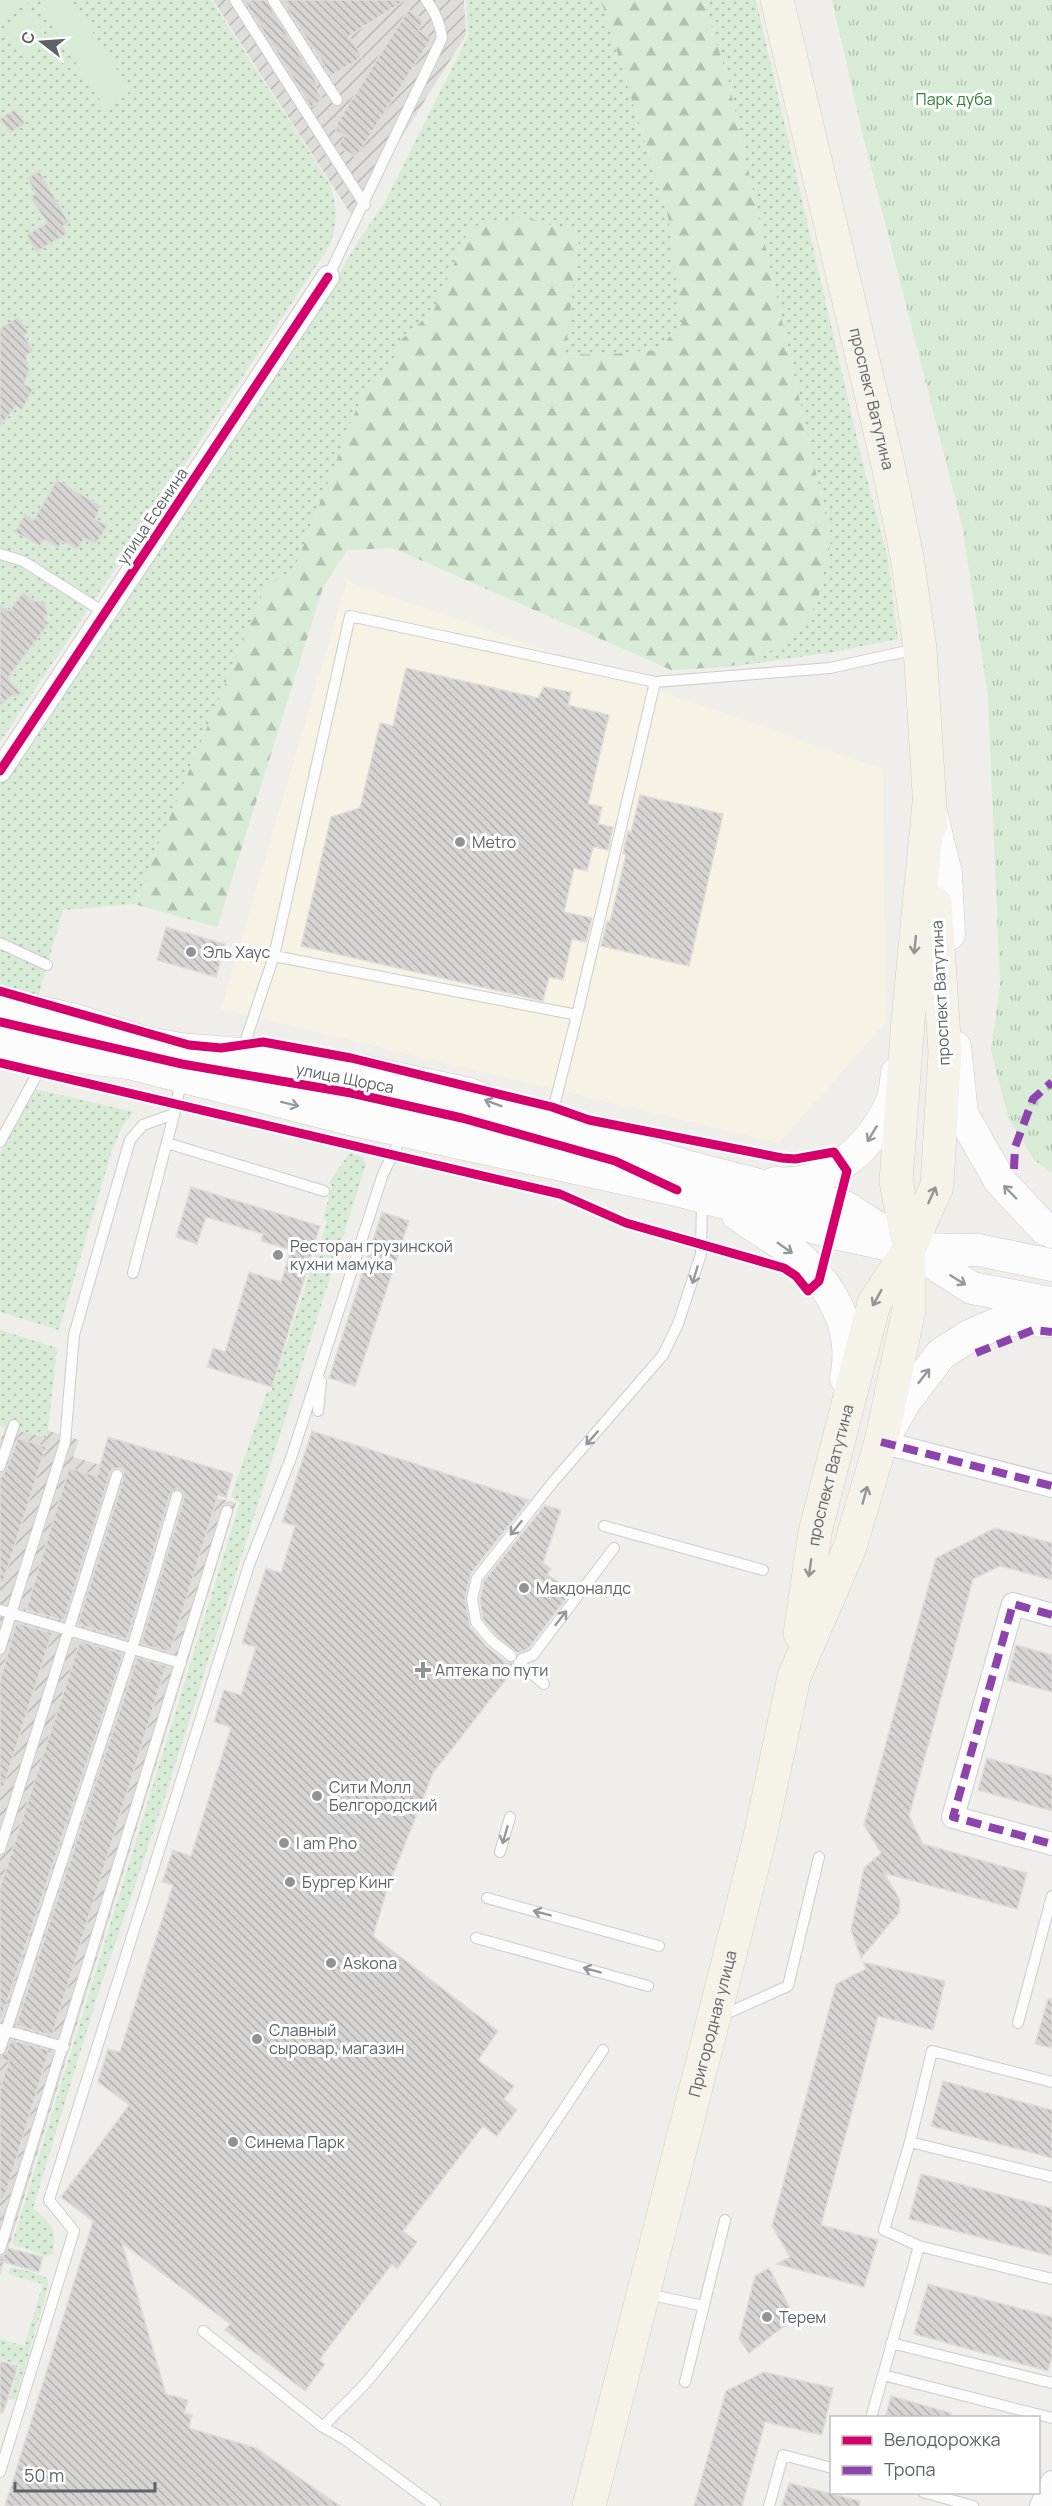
<svg xmlns="http://www.w3.org/2000/svg" width="1052" height="2506" viewBox="0 0 1052 2506" font-family="Manrope,sans-serif">
<style>
.commercial{fill:#f7f3e4}
.industrial{fill:url(#industrial-furrows)}
.grass{fill:url(#grass-dots)}
.forest{fill:url(#forest-firs)}
.park{fill:url(#park-tufts)}
.garden{fill:#d8ebd6}
.building{fill:url(#building-back-hatch);stroke:#deddd9;stroke-width:1.5}
.lines{fill:none;stroke-linecap:round;stroke-linejoin:round}
.service-casing{stroke:#cbcccc;stroke-width:12}
.minor-casing{stroke:#cbcccc;stroke-width:24}
.secondary-casing{stroke:#cacacb;stroke-width:33}
.primary-casing{stroke:#d7ceb8;stroke-width:34}
.service{stroke:#fdfcfc;stroke-width:10}
.minor{stroke:#fdfcfc;stroke-width:22}
.secondary{stroke:#fdfcfc;stroke-width:32}
.primary{stroke:#f4f2e9;stroke-width:33}
.quiet{stroke:#8e44ad;stroke-width:8;stroke-dasharray:15 8;stroke-linecap:butt}
.cycleway-casing{stroke:#fff;stroke-width:13}
.cycleway{stroke:#d6006c;stroke-width:9}
.oneway{stroke:#939595}
.oneway2{stroke:#96999c}
.poi-dot{fill:#919496;stroke:#fff;stroke-width:2}
.labels{text-anchor:middle;stroke-width:6;stroke-linejoin:round;paint-order:stroke}
.park-label{font-size:16px;fill:#348238;stroke:#fff}
.street-label{font-size:16px;fill:#5f6368;stroke:#fff}
.poi-label{font-size:16px;fill:#5f6368;stroke:#fff;text-anchor:start}
</style>
<defs>
<pattern id="industrial-furrows" width="10" height="10" patternUnits="userSpaceOnUse" patternTransform="scale(1.5)"><rect width="10" height="10" fill="#dfddda"/><path d="M-1 1l2-2M0 10L10 0M9 11l2-2" fill="none" stroke="#b8b7b5"/></pattern>
<pattern id="grass-dots" width="8" height="8" patternUnits="userSpaceOnUse" patternTransform="scale(1.5)"><rect width="8" height="8" fill="#d8ebd6"/><path d="M2 2h.1M6 6h.1" fill="none" stroke="#b2c2b1" stroke-width="1.8" stroke-linecap="round"/></pattern>
<pattern id="forest-firs" width="22" height="20" patternUnits="userSpaceOnUse" patternTransform="scale(1.5)"><rect width="22" height="20" fill="#d8ebd6"/><path d="M5 1l3.5 6h-7zM16 11l3.5 6h-7z" fill="#b2c2b1"/></pattern>
<pattern id="park-tufts" width="24" height="20" patternUnits="userSpaceOnUse" patternTransform="scale(1.5)"><rect width="24" height="20" fill="#d8ebd6"/><path d="M3 7l-1-3M5 7V3M7 7l1-3M15 17l-1-3M17 17v-4M19 17l1-3" fill="none" stroke="#b2c2b1"/></pattern>
<pattern id="building-back-hatch" width="6" height="6" patternUnits="userSpaceOnUse" patternTransform="scale(1.5)"><rect width="6" height="6" fill="#d6d5d3"/><path d="M-1 5l2 2M0 0l6 6M5-1l2 2" fill="none" stroke="#b1b0af"/></pattern>
</defs>
<rect width="100%" height="100%" fill="#efeeea"/>
<path class="commercial" d="M347 581 883 769 886 1022 779 1143 221 1009Z"/>
<path class="industrial" d="M213 0H464L466 35 352 216Z
M8 1419 79 1440 73 1457 236 1503 0 2276V1443Z"/>
<path class="grass" d="M0 0H211L328 181C338 204 338 222 330 245L0 742Z
M466 0H601L668 216 682 323 658 350 599 355 565 353 470 227 434 310 401 340 393 366 370 381 356 410 294 570 266 586 134 904 63 910 38 998 0 991V784L335 281 359 240 385 202 468 36Z
M703 0H756L862 460 888 559 898 639 834 652 729 667 783 646 817 604 831 540 728 79Z
M34 1089 134 1112 123 1125 112 1150 59 1330 0 1312V1153Z
M349 1153 363 1157 366 1164 166 1794 97 1997 33 2208C51 2224 58 2227 53 2254L46 2256 12 2244 240 1502 231 1497 267 1391 271 1392 327 1221 323 1218 332 1187 329 1183Z
M0 1330 57 1348 47 1438 0 1426Z
M11 2267 39 2274 48 2279V2287L18 2391 15 2399 9 2400 20 2365 0 2359V2339L24 2346 43 2284 8 2274Z"/>
<path class="forest" d="M601 0H703L728 79 831 540 817 604 783 646 729 667 671 670 393 548 347 550 323 587 217 927 134 904 266 585 294 570 356 410 370 381 393 366 401 340 434 310 470 227 525 217 580 234 565 353 599 355 658 350 682 323 668 216Z"/>
<path class="park" d="M832 0H1052V1173L1034 1160 1008 1117 991 1050 1000 985 988 696 962 525 862 132Z"/>
<path class="garden" d="M0 0H33L0 21Z
M46 0H72L131 91 105 108 38 5Z
M30 10 49 41 23 57 4 27Z"/>
<path class="building" d="M244 0H266L318 85 315 87 323 100 311 107Z
M282 0H405L349 36 362 57 331 76Z
M408 10 424 20 418 30 431 39 356 157 338 146 345 136 336 131V125Z
M15 109 25 123 10 133 0 119Z
M39 171 69 223 63 226 67 234 36 252 27 235 47 223 30 197 36 193 27 178Z
M18 317 28 332 24 336 33 350 26 356 29 370 24 384 33 389 22 410 16 406 0 426V329Z
M57 480 101 506 95 519 107 526 96 544 85 538 77 549 62 541 58 548 44 540 40 546 15 532 25 514 34 520Z
M23 592 34 601H44L48 613 44 619 49 623 8 678 22 694 11 696 0 706V605L9 611Z
M406 668 538 698 544 687 571 692 568 705 609 715 588 804 602 807 598 824 613 827 608 850 593 847 587 871 574 868 564 912 592 918 586 942 572 939 563 980 549 977 543 1001 301 946 331 817 360 808 380 723 393 726Z
M640 795 723 814 689 966 601 946 607 921 610 922 626 854 623 853 628 831 631 832Z
M166 927 225 944 216 977 157 960Z
M191 1187 320 1226 272 1387 207 1367 213 1348 225 1352 249 1272 281 1282 291 1250 261 1241 263 1234 206 1217 197 1244 176 1237Z
M382 1212 409 1221 355 1386 329 1378Z
M312 1431 529 1500 471 1573 465 1598 470 1627 486 1646 506 1662 512 1663 514 1669 433 1773 388 1887 373 1936 498 2031 478 2060 514 2086 504 2099 517 2110 497 2136 483 2126 403 2231 417 2242 397 2269 392 2264 319 2360 325 2364 305 2391 225 2330 230 2324 122 2243 166 2394 188 2400 184 2413 192 2415 189 2428 256 2448 340 2506H5L93 2221 61 2197 129 2105 98 2082 108 2049 120 2052 173 1885 162 1882 173 1850 191 1856 231 1727 214 1722 224 1690 241 1695 256 1647 242 1643 266 1568 281 1573 295 1526 282 1522Z
M108 1437 233 1474 226 1497 218 1495 170 1652 141 1644 184 1498V1494L180 1489H175L170 1494 127 1639 78 1624 124 1477 123 1470 119 1468 112 1469 110 1473 64 1620 26 1610 69 1468 97 1476Z
M18 1438 46 1447 3 1582H0V1479L7 1468Z
M545 1505 561 1510 543 1563 551 1569 547 1574 571 1592 528 1649 518 1653 496 1635 483 1619 480 1599 484 1581Z
M995 1528 1052 1543V1580L1000 1566 973 1579 909 1816 923 1844 1027 1873 1017 1909 884 1873 900 1900 899 1913 861 1958 851 1930 864 1868 881 1853 864 1825 936 1558Z
M16 1623 52 1633 3 1788 0 1787V1681Z
M80 1641 123 1654 0 2022V1888Z
M1016 1645 1052 1655V1692L1007 1680Z
M137 1658 166 1666 52 2036 16 2025Z
M987 1758 1052 1776V1811L978 1790Z
M863 1962 945 1981 933 2030 878 2016 821 2225 878 2240 864 2287 777 2264 790 2257 772 2226 836 1984 866 1969Z
M1048 1999H1052V2048L1035 2044Z
M11 2040 48 2050V2054L4 2199 0 2198V2089L9 2061 0 2060V2056L7 2052Z
M943 2081 1052 2110V2158L931 2126Z
M921 2174 1052 2208V2256L909 2219Z
M8 2248 43 2257 39 2272 0 2261V2256L5 2254Z
M769 2268 791 2310 787 2324 749 2353 739 2339 755 2276Z
M928 2284 1052 2317V2356L1048 2371 914 2334Z
M0 2361 18 2366 3 2413H0Z
M764 2372 833 2388 822 2435 765 2422 742 2506H694L726 2391Z
M891 2396 951 2413 950 2418H885Z
M789 2483 860 2501 859 2506H782Z"/>
<g class="lines">
<defs>
<path id="service" d="M235 0 365 205
M273 0 337 100
M328 277 442 38C440 23 436 12 426 0
M0 554 23 561 105 613
M0 943 47 965
M274 956 577 1015
M242 1051 274 956 350 616 655 682
M550 1122 577 1015 655 682 830 668 916 649
M0 1142 47 1056
M167 1143 324 1191
M133 1273 176 1107 181 1080
M318 1411 321 1381
M0 1466 14 1425
M604 1526 763 1570
M0 1610 181 1663
M0 1649 65 1442 74 1335 130 1140 143 1125 174 1114
M511 1656 491 1640 476 1622 472 1599 477 1578 553 1482 663 1355 678 1324 701 1254 702 1200
M522 1659 533 1655 614 1548
M519 1663 544 1684
M0 1849 117 1475
M500 1852 510 1817
M487 1898 659 1946
M476 1938 648 1986
M721 2016 788 1986 819 1857
M1018 2023 1052 1896
M1 2029 64 2047
M0 2049 132 1649 177 1496
M1052 2082 932 2051 910 2142 884 2230 919 2246 1052 2279
M910 2142 1052 2177
M0 2249 227 1511
M647 2294 704 2306
M203 2331 323 2427 344 2439 435 2506
M891 2343 1052 2383
M883 2375 1052 2418
M685 2382 725 2220
M871 2418 919 2246
M323 2427C338 2410 356 2395 370 2378 455 2274 529 2162 603 2050
M0 2472 74 2231 49 2200 249 1565 291 1458 383 1174 403 1134
M923 2492 973 2506
M769 2506 783 2455 832 2468"/>
<path id="minor" d="M0 771 328 277
M0 1022 113 1048
M200 1067 351 1093 462 1118 618 1162
M881 1442 1052 1486
M1052 1615 1013 1604 953 1817 1052 1844
M1041 2506 1052 2482"/>
<path id="secondary" d="M931 812 946 873 949 934
M0 1003 72 1019 143 1042 180 1049 241 1054 358 1070 469 1094 549 1125 689 1167 845 1207 972 1288 1052 1303
M0 1041 49 1053 129 1063 345 1118 677 1190 839 1234 909 1249 978 1250 1052 1265
M955 1047 962 1114 1000 1181 1045 1229 1052 1232
M775 1183C828 1188 872 1147 892 1101 895 1093 896 1082 897 1073
M738 1215C758 1229 782 1242 800 1258 835 1291 856 1330 846 1379
M886 1434 906 1400 941 1354 969 1336 1006 1320 1052 1321"/>
<g id="primary">
<path id="s1" d="M777 0 888 465 907 557 920 648 931 825"/>
<path id="s2" d="M800 1634 815 1532 874 1303 909 1249 937 1186 945 1052 935 903"/>
<path id="s3" d="M589 2506 759 1841 794 1677 850 1547 881 1442 909 1310V1249L896 1181 908 1020 929 803"/>
</g>
</defs>
<use href="#service" class="service-casing"/>
<use href="#minor" class="minor-casing"/>
<use href="#secondary" class="secondary-casing"/>
<use href="#primary" class="primary-casing"/>
<use href="#service" class="service"/>
<use href="#minor" class="minor"/>
<use href="#secondary" class="secondary"/>
<use href="#primary" class="primary"/>
<path class="quiet" d="M1014 1169 1015 1147 1033 1099 1052 1082
M976 1353 1033 1330 1052 1332
M881 1442 1052 1486
M1052 1615 1013 1604 953 1817 1052 1844"/>
<defs>
<path id="cycleway" d="M0 771 328 277
M0 991 189 1045 221 1048 263 1042 351 1058 552 1107 589 1120 782 1158 795 1159 834 1152 847 1171 819 1281 808 1291 796 1276 784 1268 626 1223 560 1194 0 1063
M0 1022 182 1064 351 1093 462 1118 615 1161 677 1190"/>
</defs>
<use href="#cycleway" class="cycleway-casing"/>
<use href="#cycleway" class="cycleway"/>
</g>
<defs><path id="oneway-shaft" d="M-6 0H5M1.5-3L5.5 0L1.5 3" fill="none" stroke-width="1.6" stroke-linecap="round" stroke-linejoin="round" transform="scale(1.5)"/></defs>
<g class="oneway">
<use href="#oneway-shaft" transform="translate(915 945) rotate(96)"/>
<use href="#oneway-shaft" transform="translate(932 1195) rotate(-66)"/>
<use href="#oneway-shaft" transform="translate(877 1298) rotate(119)"/>
<use href="#oneway-shaft" transform="translate(865 1495) rotate(-74)"/>
<use href="#oneway-shaft" transform="translate(810 1568) rotate(98)"/>
</g>
<g class="oneway2">
<use href="#oneway-shaft" transform="translate(493 1103) rotate(-159)"/>
<use href="#oneway-shaft" transform="translate(290 1104) rotate(14)"/>
<use href="#oneway-shaft" transform="translate(872 1134) rotate(121)"/>
<use href="#oneway-shaft" transform="translate(1010 1192) rotate(-134)"/>
<use href="#oneway-shaft" transform="translate(785 1248) rotate(35)"/>
<use href="#oneway-shaft" transform="translate(695 1275) rotate(107)"/>
<use href="#oneway-shaft" transform="translate(958 1280) rotate(32)"/>
<use href="#oneway-shaft" transform="translate(924 1376) rotate(-52)"/>
<use href="#oneway-shaft" transform="translate(592 1438) rotate(131)"/>
<use href="#oneway-shaft" transform="translate(516 1528) rotate(129)"/>
<use href="#oneway-shaft" transform="translate(561 1618) rotate(-52)"/>
<use href="#oneway-shaft" transform="translate(505 1835) rotate(106)"/>
<use href="#oneway-shaft" transform="translate(542 1913) rotate(-165)"/>
<use href="#oneway-shaft" transform="translate(592 1970) rotate(-165)"/>
</g>
<g class="poi-dot">
<circle cx="460" cy="842" r="6"/>
<circle cx="191" cy="952" r="6"/>
<circle cx="278" cy="1255" r="6"/>
<circle cx="524" cy="1588" r="6"/>
<path d="M420 1661h6v6h6v6h-6v6h-6v-6h-6v-6h6z"/>
<circle cx="317" cy="1796" r="6"/>
<circle cx="284" cy="1843" r="6"/>
<circle cx="290" cy="1882" r="6"/>
<circle cx="331" cy="1963" r="6"/>
<circle cx="257" cy="2039" r="6"/>
<circle cx="233" cy="2142" r="6"/>
<circle cx="767" cy="2317" r="6"/>
</g>
<g class="labels">
<g class="park-label">
<text x="954" y="105">Парк дуба</text>
</g>
<g class="street-label">
<text dy="6" stroke="none"><textPath href="#s1" startOffset="410">проспект Ватутина</textPath></text>
<text transform="translate(152 516) rotate(-56)" y="6">улица Есенина</text>
<text transform="translate(940 993) rotate(-93)" y="6">проспект Ватутина</text>
<text transform="translate(345 1078) rotate(11)" y="6">улица Щорса</text>
<text dy="6" stroke="none"><textPath href="#s2" startOffset="162">проспект Ватутина</textPath></text>
<text dy="6" stroke="none"><textPath href="#s3" startOffset="498">Пригородная улица</textPath></text>
</g>
<g class="poi-label">
<text x="472" y="848">Metro</text>
<text x="203" y="958">Эль Хаус</text>
<text x="290" y="1252">Ресторан грузинской<tspan x="290" dy="18">кухни мамука</tspan></text>
<text x="536" y="1594">Макдоналдс</text>
<text x="435" y="1676">Аптека по пути</text>
<text x="329" y="1793">Сити Молл<tspan x="329" dy="18">Белгородский</tspan></text>
<text x="296" y="1849">I am Pho</text>
<text x="302" y="1888">Бургер Кинг</text>
<text x="343" y="1969">Askona</text>
<text x="269" y="2036">Славный<tspan x="269" dy="18">сыровар, магазин</tspan></text>
<text x="245" y="2148">Синема Парк</text>
<text x="779" y="2323">Терем</text>
</g>
</g>
<rect x="830" y="2416" width="210" height="78" fill="#ffffff" stroke="#bfc1c3" stroke-width="1.5"/>
<rect x="842" y="2436" width="30" height="9" fill="#d6006c" stroke="#bfc1c3" stroke-width="1.5"/>
<text x="884" y="2446" font-size="18" fill="#5f6368">Велодорожка</text>
<rect x="842" y="2466" width="30" height="9" fill="#8e44ad" stroke="#bfc1c3" stroke-width="1.5"/>
<text x="884" y="2476" font-size="18" fill="#5f6368">Тропа</text>
<g transform="translate(42 42) rotate(287)" stroke="#ffffff" stroke-width="4.5" paint-order="stroke">
<path d="M0-4.5L10 22L0 15L-10 22Z" fill="#5f6368"/>
<text y="-9" font-size="16" font-weight="bold" text-anchor="middle" fill="#5f6368">С</text>
</g>
<path d="M15 2482v9h140v-9" fill="none" stroke="#5f6368" stroke-width="3"/>
<text x="24" y="2482" font-size="18" fill="#5f6368" stroke="#ffffff" stroke-width="4.5" paint-order="stroke">50 m</text>
</svg>
